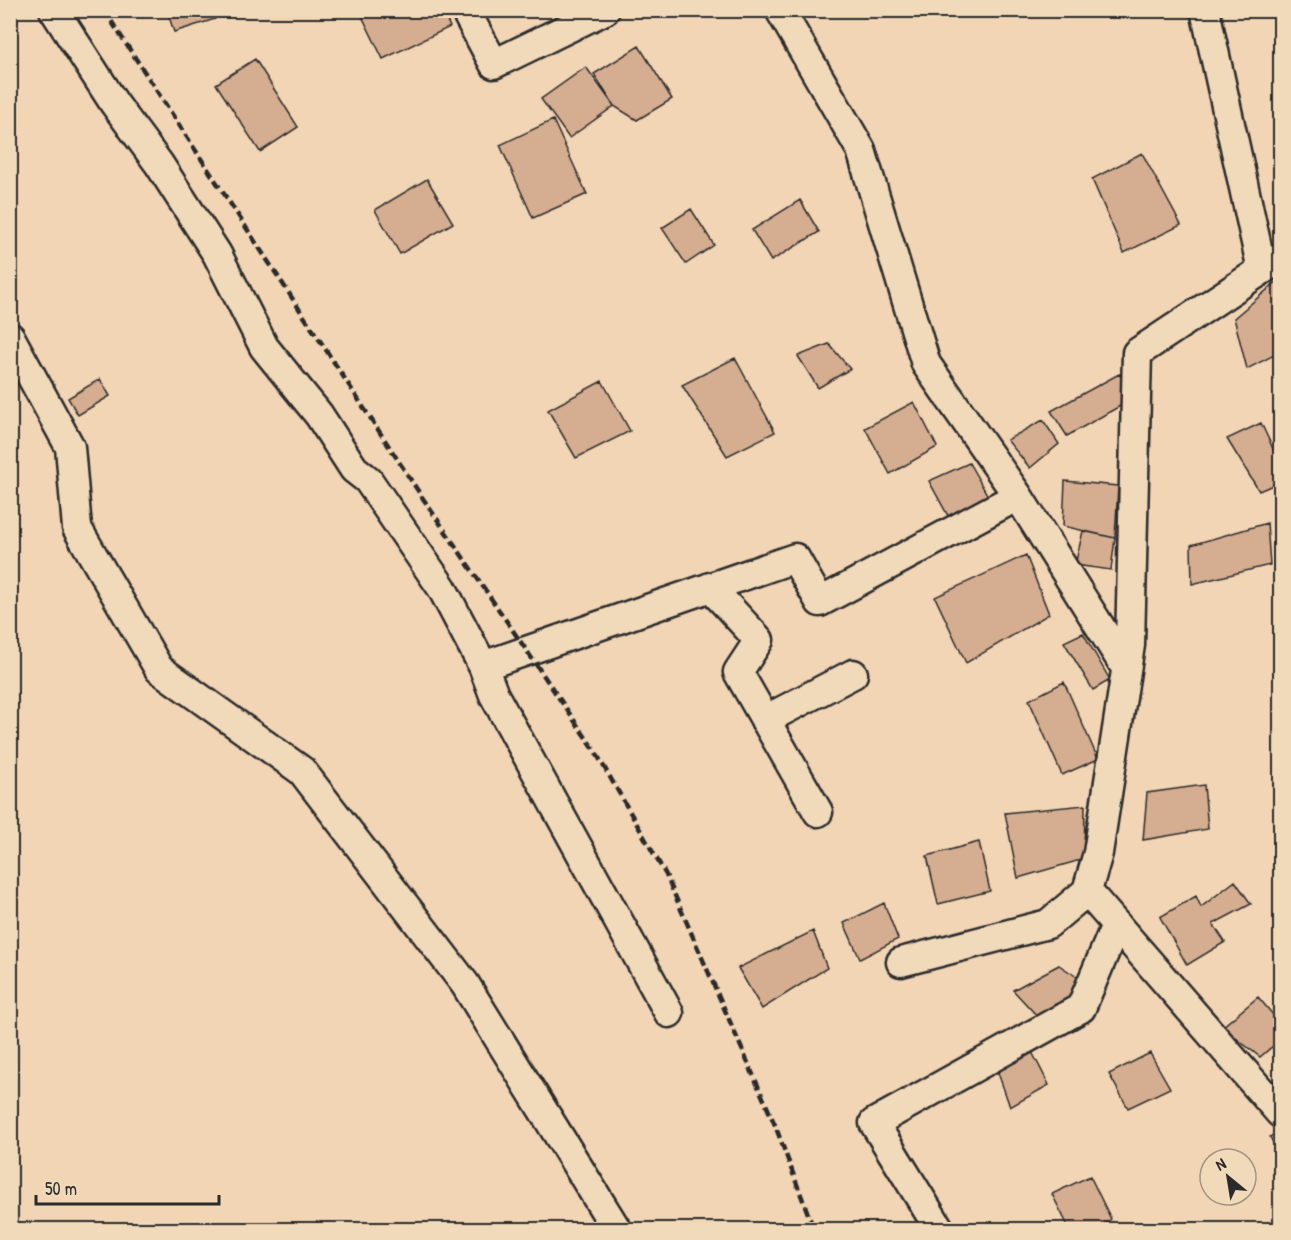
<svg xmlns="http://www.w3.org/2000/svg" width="1291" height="1240" viewBox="0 0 1291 1240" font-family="'Patrick Hand',sans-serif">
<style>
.building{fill:#d5ad90;stroke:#2b2b2b;stroke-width:1.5}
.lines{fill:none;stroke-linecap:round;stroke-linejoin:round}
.minor-casing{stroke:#2b2b2b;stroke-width:33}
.minor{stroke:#f1daba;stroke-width:28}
.rail{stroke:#2b2b2b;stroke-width:4.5;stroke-dasharray:9 4.5;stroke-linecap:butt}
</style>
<rect width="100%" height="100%" fill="#f1d5b5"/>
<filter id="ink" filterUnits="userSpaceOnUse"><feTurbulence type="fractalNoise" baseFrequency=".0167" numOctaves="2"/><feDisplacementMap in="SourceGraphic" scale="12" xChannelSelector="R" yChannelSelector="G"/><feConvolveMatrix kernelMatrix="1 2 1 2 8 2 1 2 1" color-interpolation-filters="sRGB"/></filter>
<g filter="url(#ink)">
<path class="building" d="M167 10H212L215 19 174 32Z
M359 10H442L450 27 383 59Z
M639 46 672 99 637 120 614 106 594 74Z
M255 59 298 127 260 152 216 84Z
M586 67 614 106 569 138 541 99Z
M553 120 587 194 533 218 500 145Z
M1142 153 1181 225 1124 253 1092 179Z
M427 179 453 223 400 254 375 210Z
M800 200 819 232 771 261 752 230Z
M691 209 714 245 686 264 662 228Z
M1280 279V352L1247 369 1234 318Z
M829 344 850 369 818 388 798 356Z
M735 358 775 432 727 456 682 385Z
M1119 374 1136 397 1067 436 1051 411Z
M100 379 110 396 78 415 68 398Z
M602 381 630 431 576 458 548 410Z
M914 402 937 447 890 474 865 428Z
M1043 420 1059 444 1030 468 1007 440Z
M1261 423 1275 453 1280 450V482L1259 491 1227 439Z
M969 463 992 503 953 525 929 481Z
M1065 481 1118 486 1115 538 1063 526Z
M1267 523 1270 565 1192 584 1191 545Z
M1083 531 1115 538 1111 570 1075 565Z
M1026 555 1049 614 966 663 935 597Z
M1083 633 1110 680 1093 690 1064 642Z
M1064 682 1098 759 1062 775 1029 700Z
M1204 785 1208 829 1143 840 1147 793Z
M1085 805 1084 859 1018 878 1005 813Z
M979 842 990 891 938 904 927 856Z
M1235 881 1251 904 1213 924 1225 942 1187 965 1160 917 1196 896 1201 907Z
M884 903 898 939 860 959 844 923Z
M813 931 827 968 762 1009 738 968Z
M1059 965 1080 979 1067 1003 1039 1018 1013 990Z
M1258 997 1280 1023V1040L1260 1057 1222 1027Z
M1031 1050 1049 1085 1010 1107 996 1067Z
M1150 1053 1170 1088 1128 1108 1109 1074Z
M1280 1130V1156L1270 1137Z
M1090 1176 1111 1219 1097 1230H1070L1052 1194Z"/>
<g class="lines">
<defs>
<path id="minor" d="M54 10 114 103 159 164 217 254 264 347 319 415 354 469 368 480 442 588 483 666 494 695 669 1013
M465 10 494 64 605 10
M780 10 861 150 926 364 1018 496 1126 668
M1205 10 1262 270
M10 337 70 447 77 528 159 669 302 771 465 984 617 1230
M710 587 759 640 738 672 818 812
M483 666 795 558 820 602 1018 496
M765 720 853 674
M1087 891 1280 1113
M901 962 1048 924 1087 891 1098 853 1130 645 1137 353 1280 258
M940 1230 874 1123 1081 1008 1116 925"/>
</defs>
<use href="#minor" class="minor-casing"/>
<use href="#minor" class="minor"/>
<path class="rail" d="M104 10 422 497 595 751 666 875 775 1125 814 1230"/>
</g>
</g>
<rect width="1291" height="1240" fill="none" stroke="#f1daba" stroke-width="36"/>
<rect x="18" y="18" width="1255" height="1204" fill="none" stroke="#2b2b2b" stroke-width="2" filter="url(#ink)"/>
<g transform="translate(1228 1177) rotate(330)"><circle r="28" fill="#f1daba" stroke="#a29481" stroke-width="1.5"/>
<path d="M0-4.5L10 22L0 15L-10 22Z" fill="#2b2b2b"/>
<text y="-9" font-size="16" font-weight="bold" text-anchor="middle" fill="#2b2b2b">N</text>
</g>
<path d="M36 1195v9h183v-9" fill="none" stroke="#2b2b2b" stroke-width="3"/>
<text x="45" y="1195" font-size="18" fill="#2b2b2b" stroke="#f1daba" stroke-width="4.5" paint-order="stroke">50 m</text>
</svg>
